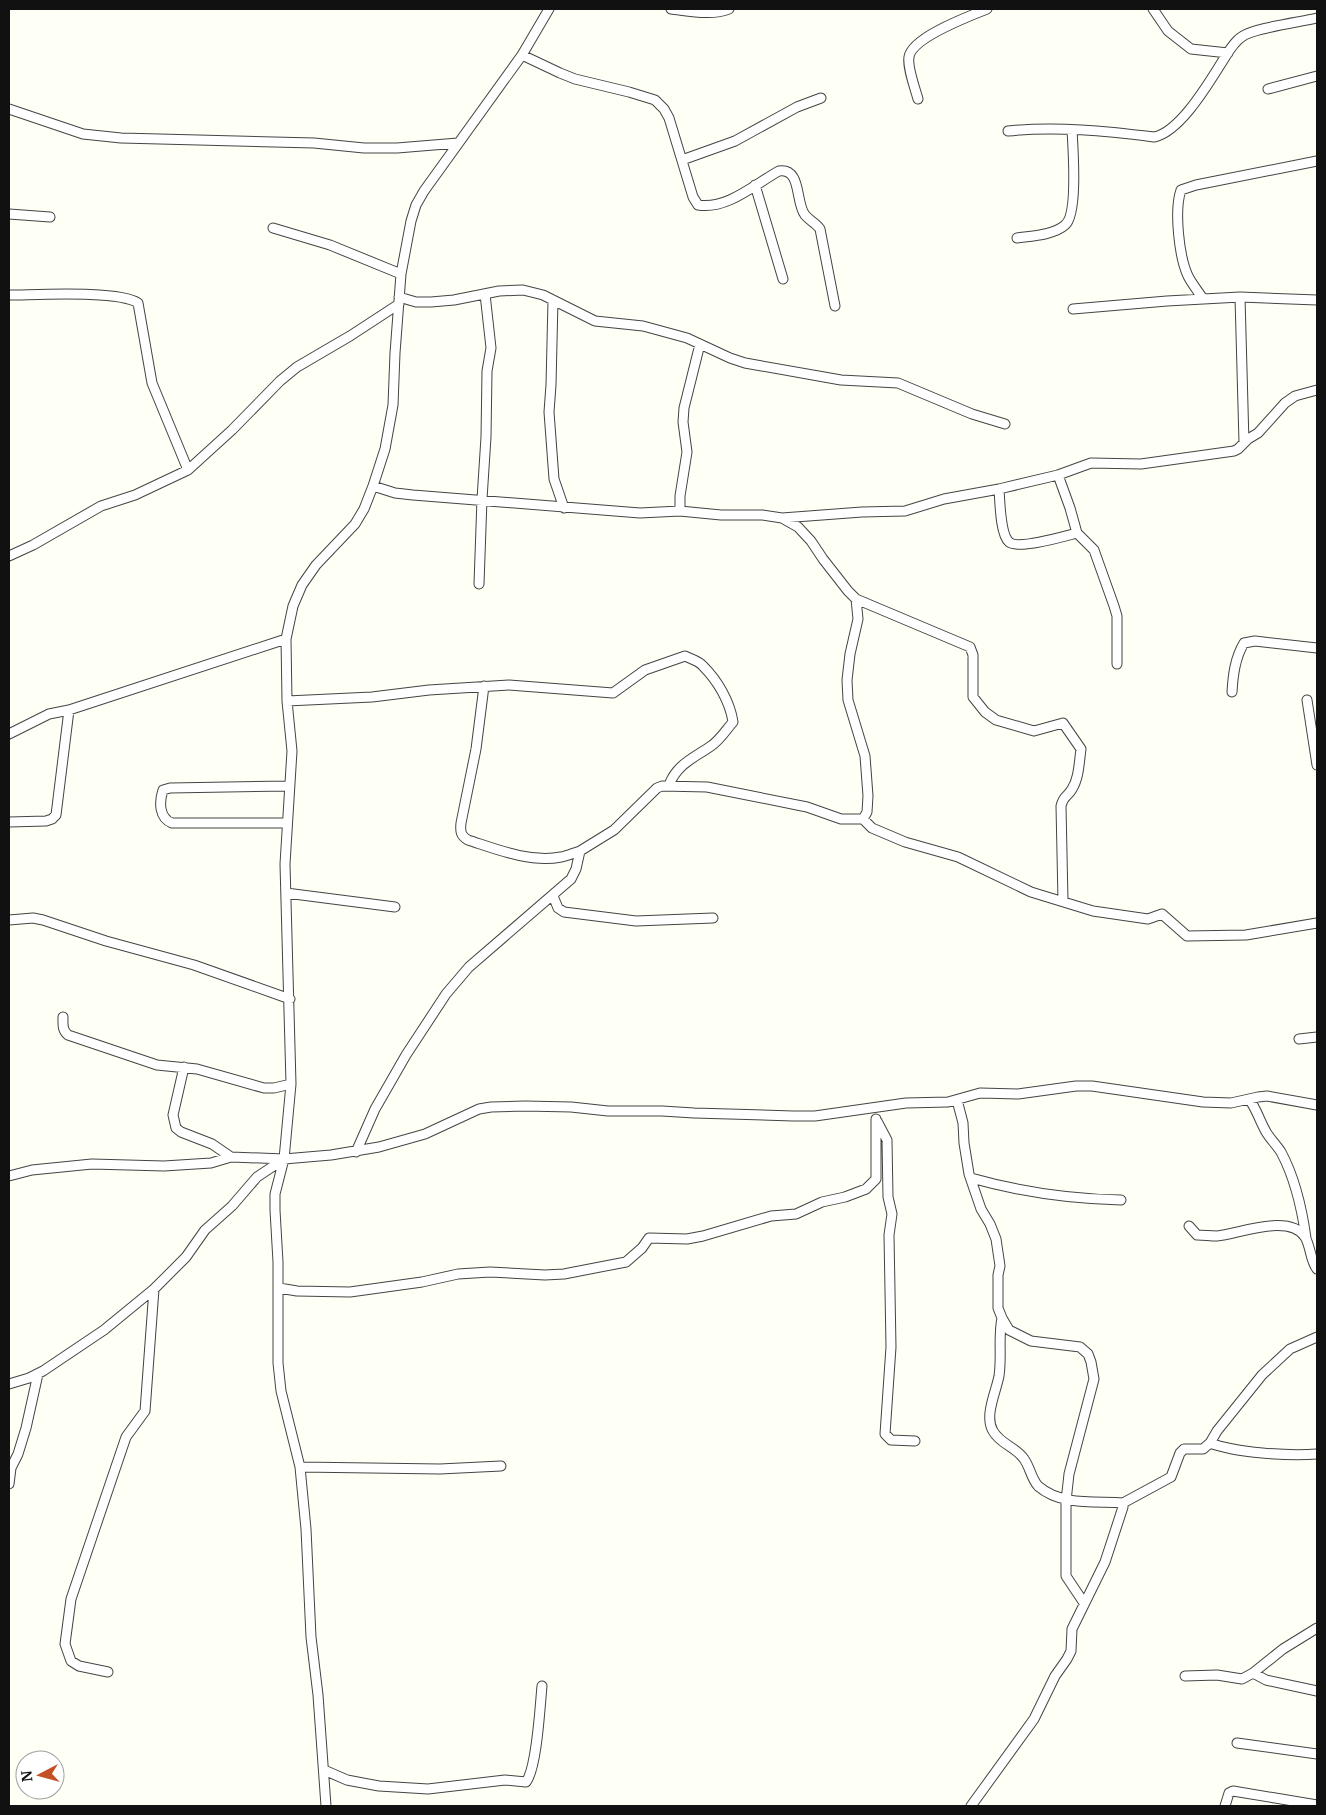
<svg xmlns="http://www.w3.org/2000/svg" width="1326" height="1815" viewBox="0 0 1326 1815" font-family="Merriweather,serif">
<style>
.lines{fill:none;stroke-linecap:round;stroke-linejoin:round}
.street-casing{stroke:#444;stroke-width:11}
.street{stroke:#fff;stroke-width:9}
</style>
<rect width="100%" height="100%" fill="#fefff5"/>
<g class="lines">
<defs>
<path id="street" d="M671 9C689 11 712 16 729 9
M1153 9 1168 31 1191 49 1228 53
M522 55 560 73 575 79 629 92 655 100 664 109 669 118 693 197 698 205C727 210 755 184 779 171 802 168 795 202 805 215 810 221 816 223 820 229L835 306
M1268 89 1317 76
M918 99C915 88 907 67 909 57 912 37 970 16 987 9
M9 109 83 134 121 138 314 143 364 148H397L458 143
M1008 131C1057 126 1106 131 1154 137 1180 132 1208 84 1222 62 1227 54 1234 41 1243 36 1254 28 1301 22 1317 18
M682 160 735 141 797 107 821 98
M755 185 783 279
M9 214 50 217
M273 228 330 245 401 274
M1017 238C1031 236 1054 235 1065 225 1078 215 1073 148 1072 130
M9 295C35 295 119 290 138 303L152 383 188 470
M399 297 416 302H431L454 300 499 291 523 290 543 295 595 321 643 326 687 338 730 358 745 363 841 380 898 383 972 414 1005 424
M1240 297 1244 443
M1203 299C1198 291 1192 284 1188 276 1179 257 1174 210 1181 190L1196 185 1317 161
M553 300 551 385 549 412 554 479 564 508
M1073 309 1167 301 1240 297 1317 300
M1058 475 1070 508 1077 533 1094 550 1114 606 1117 616V664
M373 486 395 493 413 495 640 513 680 511 721 515H762L782 518 862 512 905 511 944 499 999 489 1058 475 1091 463 1141 464 1234 451 1238 449 1248 439 1258 433 1285 403 1295 396 1317 390
M999 489C1000 501 1000 534 1009 542 1018 550 1065 536 1077 533
M680 511V496L687 452 683 422 684 408 700 344
M782 518 798 527 811 541 823 559 848 591 856 599 858 619 850 654 847 680 848 700 865 756 868 796 867 812 863 819
M9 556 33 545 101 506 135 495 188 470 232 430 280 381 297 367 350 336 399 304
M479 584 482 499 486 437 487 371 491 348 485 294
M856 599 970 647 973 655V697L985 712 996 720 1034 731 1063 723 1081 749C1079 763 1079 778 1072 789 1067 798 1064 794 1061 806L1063 901
M484 686 476 749 461 823C460 832 461 836 468 840 496 849 530 863 561 857 567 856 573 853 580 851
M1232 692C1233 675 1235 658 1244 643L1255 641 1317 648
M1307 700 1317 765
M287 701 372 697 429 690 509 685 613 693 645 670 685 656C691 659 699 661 703 666 718 681 730 702 733 722 726 730 720 740 711 746 694 758 677 764 669 785
M9 734 49 714 69 710 286 639
M9 822 46 821 52 819 56 815 69 710
M287 823H172C159 818 159 802 163 790L170 788 289 786
M286 893 395 907
M553 896 558 908 564 912 636 921 713 918
M9 920 33 918 43 920 106 941 194 965 290 999
M63 1017C63 1024 62 1030 68 1035L157 1065 197 1069 264 1088H274L291 1084
M1299 1039 1317 1037
M184 1067 173 1115 176 1128 181 1132 212 1144 231 1157
M1249 1099C1256 1108 1259 1119 1265 1130 1269 1138 1276 1144 1281 1152 1295 1178 1302 1209 1306 1238
M957 1100 963 1123 964 1143 969 1174 981 1209 990 1224 996 1239 1000 1266 998 1275V1308L1002 1318 1009 1330 1031 1341 1080 1347 1088 1354 1091 1362 1094 1379 1069 1474 1066 1501V1576L1084 1603
M877 1121 887 1140 888 1197 892 1214 889 1235 891 1347 885 1434 891 1440 915 1441
M356 1152 375 1109 406 1055 446 994 469 967 571 879 576 869 580 851 614 830 657 788 662 786 707 787 807 807 841 819H863L872 828 905 842 958 857 1031 892 1093 911 1148 919 1162 914 1187 936 1246 935 1317 923
M9 1176 32 1170 92 1164 164 1166 211 1163 231 1157 284 1159 331 1155 379 1147 425 1134 479 1109 491 1107 525 1106 571 1107 608 1111H662L694 1113 793 1116H815L906 1103 948 1102 980 1093 1018 1094 1076 1086H1092L1203 1102 1231 1103 1258 1097 1267 1096 1317 1105
M971 1178C1021 1192 1070 1199 1121 1200
M1189 1226 1197 1235C1204 1235 1210 1236 1217 1236 1239 1234 1289 1213 1305 1237 1311 1247 1310 1260 1317 1269
M279 1288 297 1291 350 1292 422 1282 458 1274 490 1272 545 1275 564 1274 626 1262 642 1248 649 1238 687 1239 703 1236 771 1216 796 1214 822 1202 845 1197 866 1189 876 1179V1119
M1002 1318C998 1337 1002 1356 999 1376 996 1392 984 1416 993 1431 1000 1444 1016 1447 1024 1459 1030 1467 1031 1478 1038 1486 1061 1506 1095 1501 1123 1503
M9 1384 29 1378 43 1371 104 1330 154 1289 186 1257 205 1230 232 1206 257 1177 284 1159
M1210 1443C1237 1453 1287 1456 1317 1454
M300 1467 440 1469 501 1466
M9 1484 11 1468 18 1454 26 1428 38 1374
M108 1672 79 1666 71 1661 65 1644 71 1599 126 1437 145 1411 154 1289
M1253 1673 1266 1680 1317 1691
M1185 1676 1217 1675 1242 1679 1253 1673 1283 1649 1317 1628
M1237 1743 1317 1754
M324 1770 347 1780 379 1786 428 1789 505 1780 526 1782C537 1768 540 1706 542 1686
M326 1806 318 1695 311 1637 306 1529 300 1467 281 1391 278 1363V1262L275 1210V1194L284 1159 291 1084 285 864 292 751 287 701 286 639 293 606 302 585 316 565 355 524 364 509 373 486 385 449 393 405 395 353 401 274 411 221 416 205 424 191 522 55 549 9
M971 1806 1034 1719 1055 1676 1067 1659 1071 1651 1072 1629 1105 1562 1123 1507V1503L1171 1477 1180 1453 1184 1449H1203L1210 1443 1217 1431 1262 1375 1290 1349 1317 1337
M1225 1806 1229 1793 1233 1791 1317 1805"/>
</defs>
<use href="#street" class="street-casing"/>
<use href="#street" class="street"/>
</g>
<rect width="1326" height="1815" fill="none" stroke="#111111" stroke-width="20"/>
<g transform="translate(40 1775) rotate(264)"><circle r="24" fill="#ffffff" stroke="#a0a0a0"/>
<path d="M0-4L9 19L0 12L-9 19Z" fill="#c55025"/>
<text y="-8" font-size="14" font-weight="bold" text-anchor="middle" fill="#111111">N</text>
</g>
</svg>
